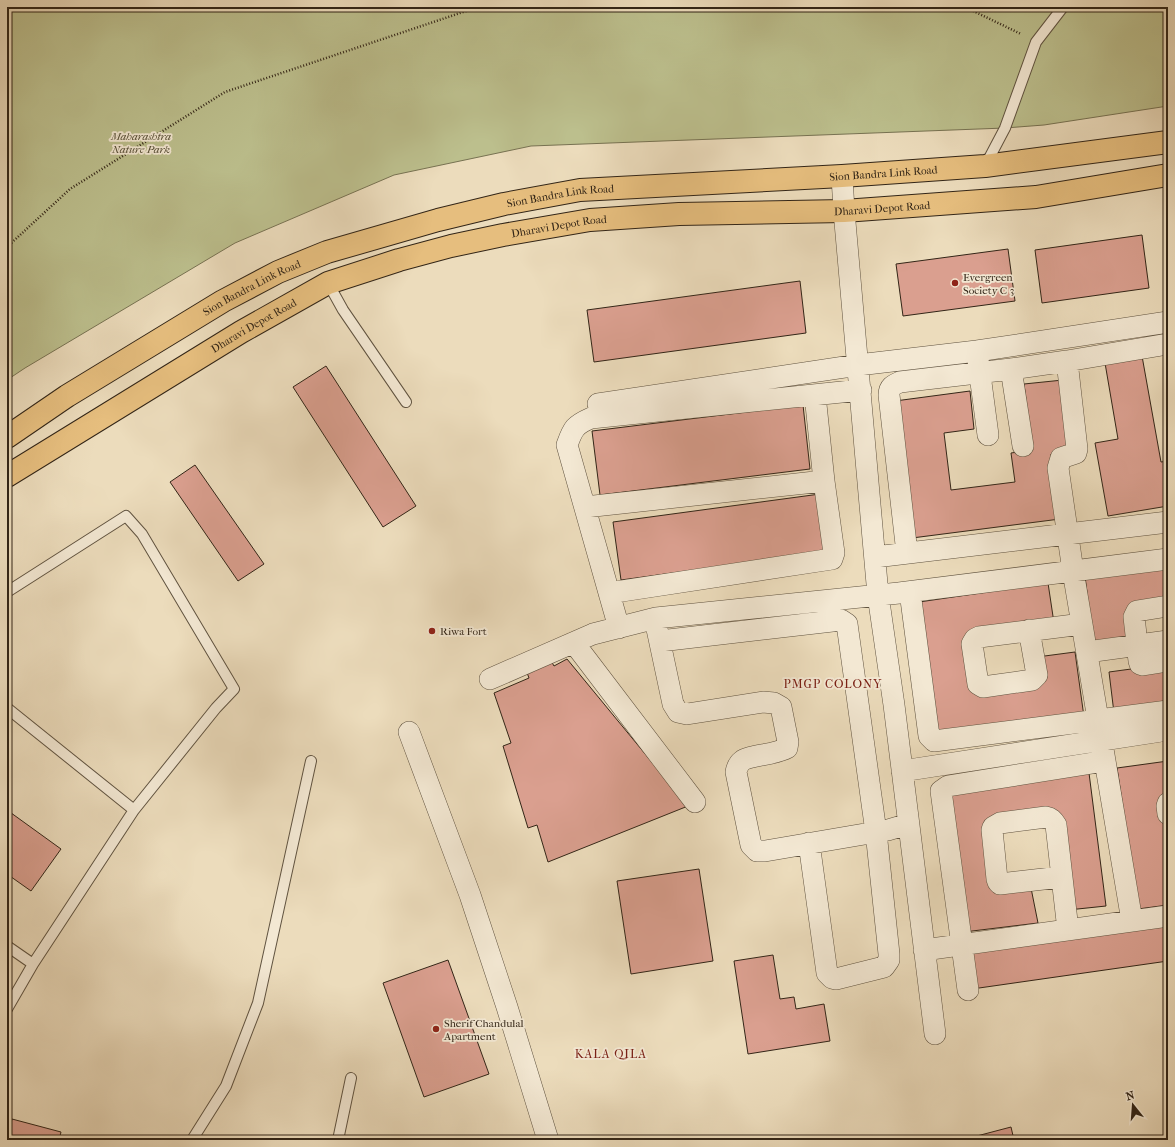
<svg xmlns="http://www.w3.org/2000/svg" width="1175" height="1147" viewBox="0 0 1175 1147" font-family="'IM FELL French Canon',serif">
<style>
.green{fill:#bcbf8d;stroke:#777252}
.building{fill:#da9f8f;stroke:#322517}
.lines{fill:none;stroke-linecap:round;stroke-linejoin:round}
.service-casing{stroke:#605340;stroke-width:12}
.minor-casing{stroke:#605340;stroke-width:22}
.primary-casing{stroke:#322517;stroke-width:24}
.path{stroke:#322517;stroke-width:2.5;stroke-dasharray:1 2;stroke-linecap:butt}
.service{stroke:#f3e8d3;stroke-width:10}
.minor{stroke:#f3e8d3;stroke-width:21}
.primary{stroke:#e6be7e;stroke-width:22}
.poi-dot{fill:#8f2418;stroke:#f3e8d3;stroke-width:1.5}
.labels{text-anchor:middle;stroke-width:3.5;stroke-linejoin:round;paint-order:stroke}
.park-label{font-size:11px;font-style:italic;fill:#544c34;stroke:#f3e8d3}
.street-label{font-size:11px;fill:#322517;stroke:#f3e8d3}
.poi-label{font-size:11px;fill:#322517;stroke:#f3e8d3;text-anchor:start}
.neighbourhood-label{font-size:12px;letter-spacing:1px;fill:#7a1f14;stroke:#f3e8d3}
</style>
<rect width="100%" height="100%" fill="#ecdcbc"/>
<filter id="stains"><feTurbulence type="fractalNoise" baseFrequency=".005" numOctaves="4"/><feColorMatrix values="0 0 0 0 .2 0 0 0 0 .09 0 0 0 0 .02 0 0 0 .5 -.17"/></filter>
<radialGradient id="worn" r=".72"><stop offset=".6" stop-color="#630" stop-opacity="0"/><stop offset="1" stop-color="#630" stop-opacity=".3"/></radialGradient>
<path class="green" d="M7 7H1168V106L1044 125 1005 128 531 146 394 175 235 243 25 368 7 380Z"/>
<path class="building" d="M1142 235 1149 288 1042 303 1035 250Z
M1008 249 1015 301 903 316 896 264Z
M800 281 806 333 594 362 587 310Z
M1142 356 1161 462 1168 461V506L1108 516 1095 443 1118 439 1105 363Z
M326 366 416 506 383 527 293 387Z
M1063 380 1072 451 1051 454 1060 519 912 538 895 401 970 391 974 429 944 433 951 490 1015 482 1011 453 1032 450 1024 384Z
M803 405 810 469 600 495 592 431Z
M195 465 264 564 238 581 170 482Z
M820 494 828 552 621 580 613 522Z
M1168 565V600L1129 605 1133 638 1093 643 1085 576Z
M1048 583 1054 623 966 636 974 691 1041 681 1037 657 1075 652 1084 717 938 738 919 602Z
M550 659 554 666 567 659 688 806 548 862 537 825 528 828 503 746 511 743 494 693 529 678 526 670Z
M1168 664V706L1114 713 1109 672Z
M1168 761V794L1161 795 1168 834V905L1138 909 1117 768Z
M1089 773 1106 906 1068 910 1057 811 988 822 995 887 1030 883 1038 923 964 932 946 792Z
M7 810 61 849 31 891 7 874Z
M699 869 713 961 631 974 617 881Z
M1168 923V961L972 989 966 951Z
M773 955 780 999 794 997 796 1009 824 1004 830 1041 748 1054 734 961Z
M448 960 489 1074 424 1097 383 983Z
M12 1119 61 1132 59 1140H7Z
M1011 1127 1014 1140H974L973 1137Z"/>
<g class="lines">
<defs>
<path id="service" d="M985 166 1005 128 1036 42 1063 7
M328 283 343 310 406 402
M7 592 126 516 142 534 234 689 216 708 134 810 33 964 7 1009
M7 708 134 810
M7 946 33 964
M192 1140 226 1086 258 1003 311 761
M338 1140 351 1078"/>
<path id="minor" d="M842 176 844 211 878 595 894 705 935 1034
M978 360 988 435
M1067 361 1168 344
M1011 369 1023 446
M598 404 858 365 977 351 1168 322
M585 507 824 481 815 395
M907 553 889 395C889 387 893 385 900 382L1011 369 1067 361 1077 449 1076 453 1061 458 1058 468 1073 571 1132 921
M875 557 1168 522
M910 592 929 736 934 741 1168 711
M609 593 832 559 834 553 824 481
M1168 606 1137 611 1134 617 1139 661 1140 664 1143 665 1168 661
M619 628 567 445C573 428 575 425 591 418L861 390
M657 629 673 704 678 712 687 714 763 702 774 703 781 707 788 742 787 748C775 755 749 755 742 761 738 764 737 767 736 772L751 845 757 851H765L888 830 908 824
M1029 630 1037 675 1032 680 983 687 978 684 972 644 975 639 979 637 1082 624
M660 641 841 620 847 624 876 832 889 954V960L884 967 836 979 832 978 827 973 809 843
M574 643 695 802
M1087 652 1168 641
M490 679 593 634 656 618 899 593 1168 559
M409 732 470 895 507 1007 548 1140
M902 771 1168 730
M1168 803 1167 806 1168 814
M1061 877 1000 884 998 882 997 879 992 830 993 827 1000 823 1046 817C1051 818 1053 820 1056 825L1068 930
M924 950 1168 916
M968 990 941 791 948 786 1105 761"/>
<g id="primary">
<path id="s1" d="M7 437 67 396 223 301 278 272 327 252 438 220 504 204 580 190 842 176 985 166 1168 142"/>
<path id="s2" d="M7 476 241 332 328 283 399 260 451 246 503 235 590 220 679 214 844 211 1036 197 1168 175"/>
</g>
</defs>
<use href="#service" class="service-casing"/>
<use href="#minor" class="minor-casing"/>
<use href="#primary" class="primary-casing"/>
<path class="path" d="M869 7H887
M965 7 1021 34
M7 247 70 189 225 92 478 7"/>
<use href="#service" class="service"/>
<use href="#minor" class="minor"/>
<use href="#primary" class="primary"/>
</g>
<g class="poi-dot">
<circle cx="955" cy="283" r="4"/>
<circle cx="432" cy="631" r="4"/>
<circle cx="436" cy="1029" r="4"/>
</g>
<g class="labels">
<g class="park-label">
<text x="141" y="140">Maharashtra<tspan x="141" dy="13">Nature Park</tspan></text>
</g>
<g class="street-label">
<text dy="4" stroke="none"><textPath href="#s1" startOffset="935">Sion Bandra Link Road</textPath></text>
<text dy="4" stroke="none"><textPath href="#s1" startOffset="611">Sion Bandra Link Road</textPath></text>
<text dy="4" stroke="none"><textPath href="#s2" startOffset="937">Dharavi Depot Road</textPath></text>
<text dy="4" stroke="none"><textPath href="#s2" startOffset="613">Dharavi Depot Road</textPath></text>
<text dy="4" stroke="none"><textPath href="#s1" startOffset="287">Sion Bandra Link Road</textPath></text>
<text dy="4" stroke="none"><textPath href="#s2" startOffset="289">Dharavi Depot Road</textPath></text>
</g>
<g class="poi-label">
<text x="963" y="281">Evergreen<tspan x="963" dy="13">Society C 3</tspan></text>
<text x="440" y="635">Riwa Fort</text>
<text x="444" y="1027">Sherif Chandulal<tspan x="444" dy="13">Apartment</tspan></text>
</g>
<g class="neighbourhood-label">
<text x="833" y="688">PMGP COLONY</text>
<text x="611" y="1058">KALA QILA</text>
</g>
</g>
<rect width="1175" height="1147" fill="none" stroke="#ecdcbc" stroke-width="24"/>
<rect x="8" y="8" width="1159" height="1131" fill="none" stroke="#322517" stroke-width="2"/>
<rect x="12" y="12" width="1151" height="1123" fill="none" stroke="#322517"/>
<g transform="translate(1133 1105) rotate(343)" stroke="#f3e8d3" stroke-width="3" paint-order="stroke">
<path d="M0-3L7 15L0 10L-7 15Z" fill="#322517"/>
<text y="-6" font-size="11" font-weight="bold" text-anchor="middle" fill="#322517">N</text>
</g>
<rect width="100%" height="100%" filter="url(#stains)"/>
<rect width="100%" height="100%" fill="url(#worn)"/>
</svg>
